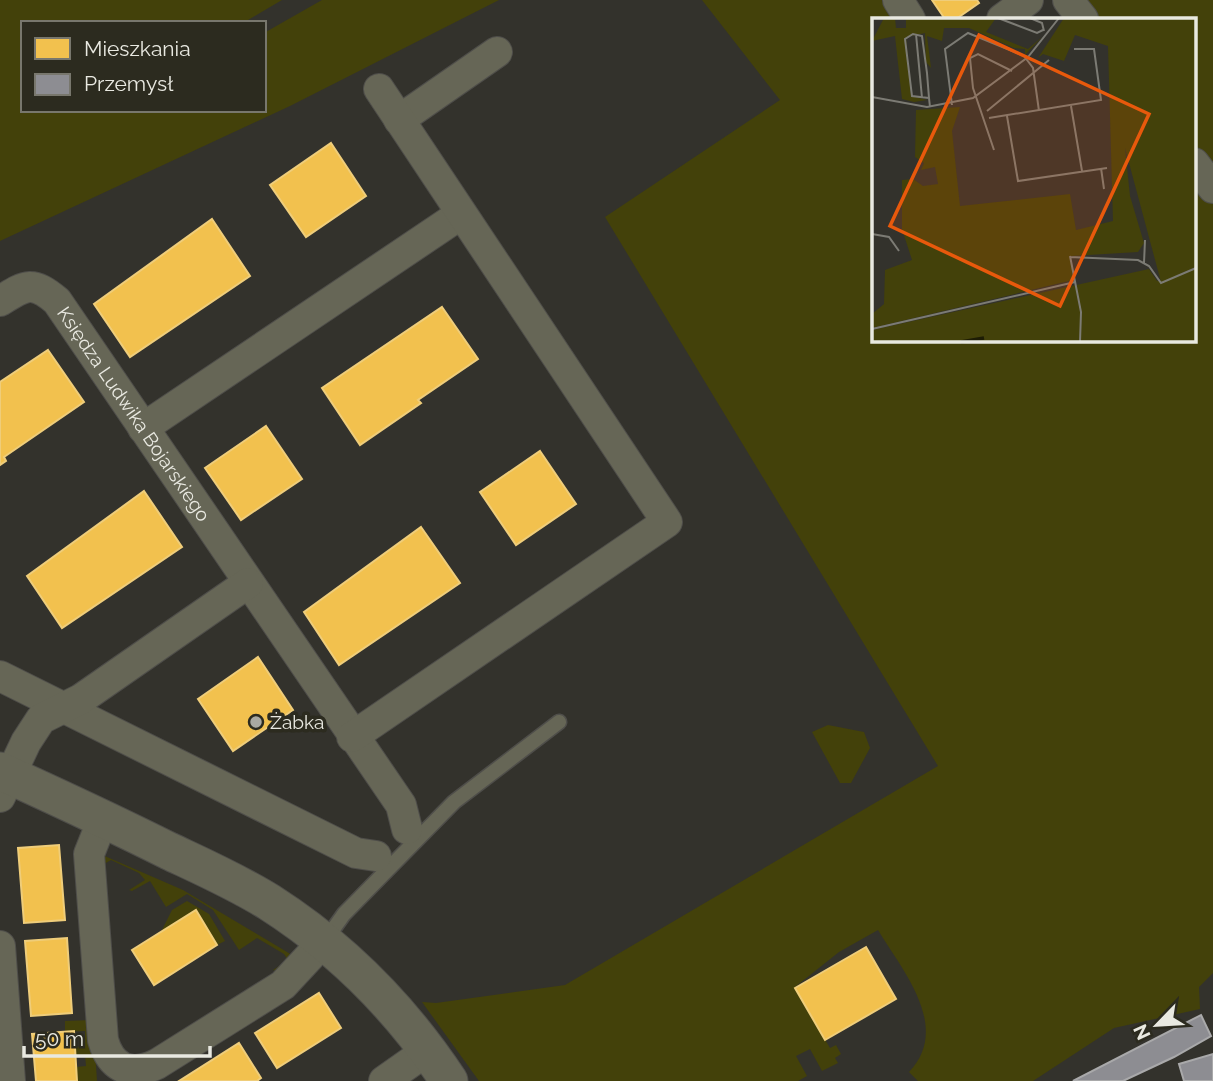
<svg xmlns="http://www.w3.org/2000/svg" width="1213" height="1081" viewBox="0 0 1213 1081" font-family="Raleway,sans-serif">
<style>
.green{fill:#43410a}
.homes{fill:#f2c14e;stroke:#efcd7a;stroke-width:2}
.industry{fill:#8d8d92;stroke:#a9a9aa;stroke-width:2}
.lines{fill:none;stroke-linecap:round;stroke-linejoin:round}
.service-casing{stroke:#4f4e4a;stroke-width:17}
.minor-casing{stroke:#4f4e4a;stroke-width:32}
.tertiary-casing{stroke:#4f4e4a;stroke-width:39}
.service{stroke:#666656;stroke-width:14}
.minor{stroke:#666656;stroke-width:30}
.tertiary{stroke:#666656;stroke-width:37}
.poi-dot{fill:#a9a9a2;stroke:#2c2b1f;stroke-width:2.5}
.labels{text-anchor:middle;stroke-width:7;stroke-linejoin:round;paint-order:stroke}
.street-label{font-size:19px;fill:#e9e9e1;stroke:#2c2b1f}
.poi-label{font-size:19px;fill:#e9e9e1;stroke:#2c2b1f;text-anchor:start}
.inset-river{fill:none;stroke:#1d1c05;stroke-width:3.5}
.inset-road{fill:none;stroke:#7c7b74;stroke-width:2}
.view{fill:#e8590c;fill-opacity:0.15;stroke:#e8590c;stroke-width:3.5}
.inset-edge{fill:none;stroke:#e9e9e1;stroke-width:3.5}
</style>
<rect width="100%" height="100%" fill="#33322c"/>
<path class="green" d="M0 0H282L243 23H23V110H264V33L322 0H499L290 106 0 241Z
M702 0H888L900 19H874V340H1194V178L1213 203V973L1199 987 1200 1009 1114 1028 1033 1081H918L909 1072C952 1027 902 970 878 930L839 952 795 987 830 1048 836 1045 841 1054 835 1058 838 1063 822 1071 810 1049 796 1056 807 1076 798 1081H479L422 1002 436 1003 565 985 938 766 605 217 780 100Z
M1078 0H1213V174L1194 149V19H1093Z
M828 725 864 732 870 748 851 783H840L812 732Z
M100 854 183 890 297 958 280 972 273 970 288 960 284 954 257 938 239 950 213 910 187 894 166 907 150 881 132 891 129 890 145 880 139 873 111 860 97 868Z
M187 901 209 914 225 941 217 945 196 912 161 932 172 910Z
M93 1020 97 1081H77L76 1067 86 1066 85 1055H75V1047L85 1046V1031L65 1032V1021Z"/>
<path class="homes" d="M932 0H977L979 3 956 19H945Z
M331 143 366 196 306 237 270 185Z
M212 219 250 276 130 357 94 304Z
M442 307 478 359 418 400 421 403 360 445 322 388Z
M48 350 84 402 4 457 6 461 0 465V382Z
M266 426 302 479 241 520 205 468Z
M540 451 576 504 516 545 480 492Z
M144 491 182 547 62 628 27 576Z
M421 527 460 583 339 665 304 612Z
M258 657 293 710 233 751 198 699Z
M59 845 65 920 24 923 18 848Z
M196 910 217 945 154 985 132 950Z
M67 938 72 1013 31 1016 25 941Z
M866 947 896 999 825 1040 795 988Z
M319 993 341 1028 277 1068 255 1033Z
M74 1031 77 1081H36L32 1034Z
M239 1043 261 1078 257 1081H179Z"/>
<path class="industry" d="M1201 1015 1211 1036 1174 1057 1123 1081H1073Z
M1213 1054V1081H1184L1179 1064Z"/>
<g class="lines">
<defs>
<path id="service" d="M324 942 344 914 454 802 559 722"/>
<g id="minor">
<path d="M898 0 910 19"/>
<path d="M1068 0 1083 19"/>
<path d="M1002 19 1028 0"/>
<path d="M399 120 497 52"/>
<path d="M1194 163 1213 188"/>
<path id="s1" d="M0 301C26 285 32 280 57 301L401 805 407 829"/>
<path d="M143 428 461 214"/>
<path d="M0 676 356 853 376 856"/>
<path d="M352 737 667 522 379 89"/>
<path d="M0 797 26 742 41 719 81 699 248 583"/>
<path d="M103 819 89 854 103 1040C111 1068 130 1077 157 1064L283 985 323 942"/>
<path d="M0 946 10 1081"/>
<path d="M384 1081 428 1050"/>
</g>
<path id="tertiary" d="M0 771C57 797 113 823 169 851 203 867 237 882 269 902 341 948 402 1010 449 1081"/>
</defs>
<use href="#service" class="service-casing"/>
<use href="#minor" class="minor-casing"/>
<use href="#tertiary" class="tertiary-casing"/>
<use href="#service" class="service"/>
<use href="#minor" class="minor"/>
<use href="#tertiary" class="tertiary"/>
</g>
<circle class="poi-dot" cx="256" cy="722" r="7"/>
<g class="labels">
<g class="street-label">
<text dy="7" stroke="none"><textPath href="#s1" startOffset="201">Księdza Ludwika Bojarskiego</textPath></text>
</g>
<g class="poi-label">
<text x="270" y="729">Żabka</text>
</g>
</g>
<g transform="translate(872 18)">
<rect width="324" height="324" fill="#33322c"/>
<path d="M12 0H23L24 10H34V0H124L114 14 156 31 170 19 153 37V31L142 30 97 10H72L70 23 55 18 59 50 54 44 53 15 34 19 39 78 55 82 42 84 30 81 23 18 0 23ZM192 0H324V249L289 264 253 130 258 178 272 225 266 234 199 238 201 262 0 310V296L12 286 13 252 40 242 30 211V162L41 161 51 168 66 166 63 149 49 152 52 145 43 139 44 92 88 89 80 113 88 188 198 176 204 212 241 203 236 28 203 17 192 43 171 36 166 40ZM277 251 285 263 324 251V324H0V312Z" fill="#43410a"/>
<path class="inset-river" d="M89 324 112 320"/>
<path class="inset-road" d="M126 0 165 15 171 12M158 0 170 5 172 13M44 16 50 80M0 79 55 89 101 80 156 39 187 0M57 80 40 78 33 21 41 16 50 18 55 55 57 80 58 89M80 87 73 31 96 15 152 38 161 50 167 93M199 88 210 153M115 93 177 42M135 98 146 163 235 150M117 100 229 82 222 31H202M122 132 101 70 98 40 106 36 140 53M229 150 232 171M0 216 17 219 27 233M198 238 209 294 208 324M198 239 266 242 277 248 289 265 324 250M272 245 273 222M0 311 203 264"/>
<path class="view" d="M107 17 277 96 188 288 18 208Z"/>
<rect width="324" height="324" class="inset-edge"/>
</g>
<rect x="21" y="21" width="245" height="91" fill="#2c2b1f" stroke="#78776d" stroke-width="2"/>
<rect x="35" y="38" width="35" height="21" fill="#f2c14e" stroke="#78776d" stroke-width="2"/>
<text x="84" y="56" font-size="21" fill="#e9e9e1">Mieszkania</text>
<rect x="35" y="74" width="35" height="21" fill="#8d8d92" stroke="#78776d" stroke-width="2"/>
<text x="84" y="91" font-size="21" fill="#e9e9e1">Przemysł</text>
<g transform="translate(1157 1025) rotate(245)" stroke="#2c2b1f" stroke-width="5" paint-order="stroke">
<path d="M0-5L12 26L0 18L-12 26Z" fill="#e9e9e1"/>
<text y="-10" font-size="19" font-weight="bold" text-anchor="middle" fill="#e9e9e1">N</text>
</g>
<path d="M24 1046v10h186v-10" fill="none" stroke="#e9e9e1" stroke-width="3.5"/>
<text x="35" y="1046" font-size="21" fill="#e9e9e1" stroke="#2c2b1f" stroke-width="5" paint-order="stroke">50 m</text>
</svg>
